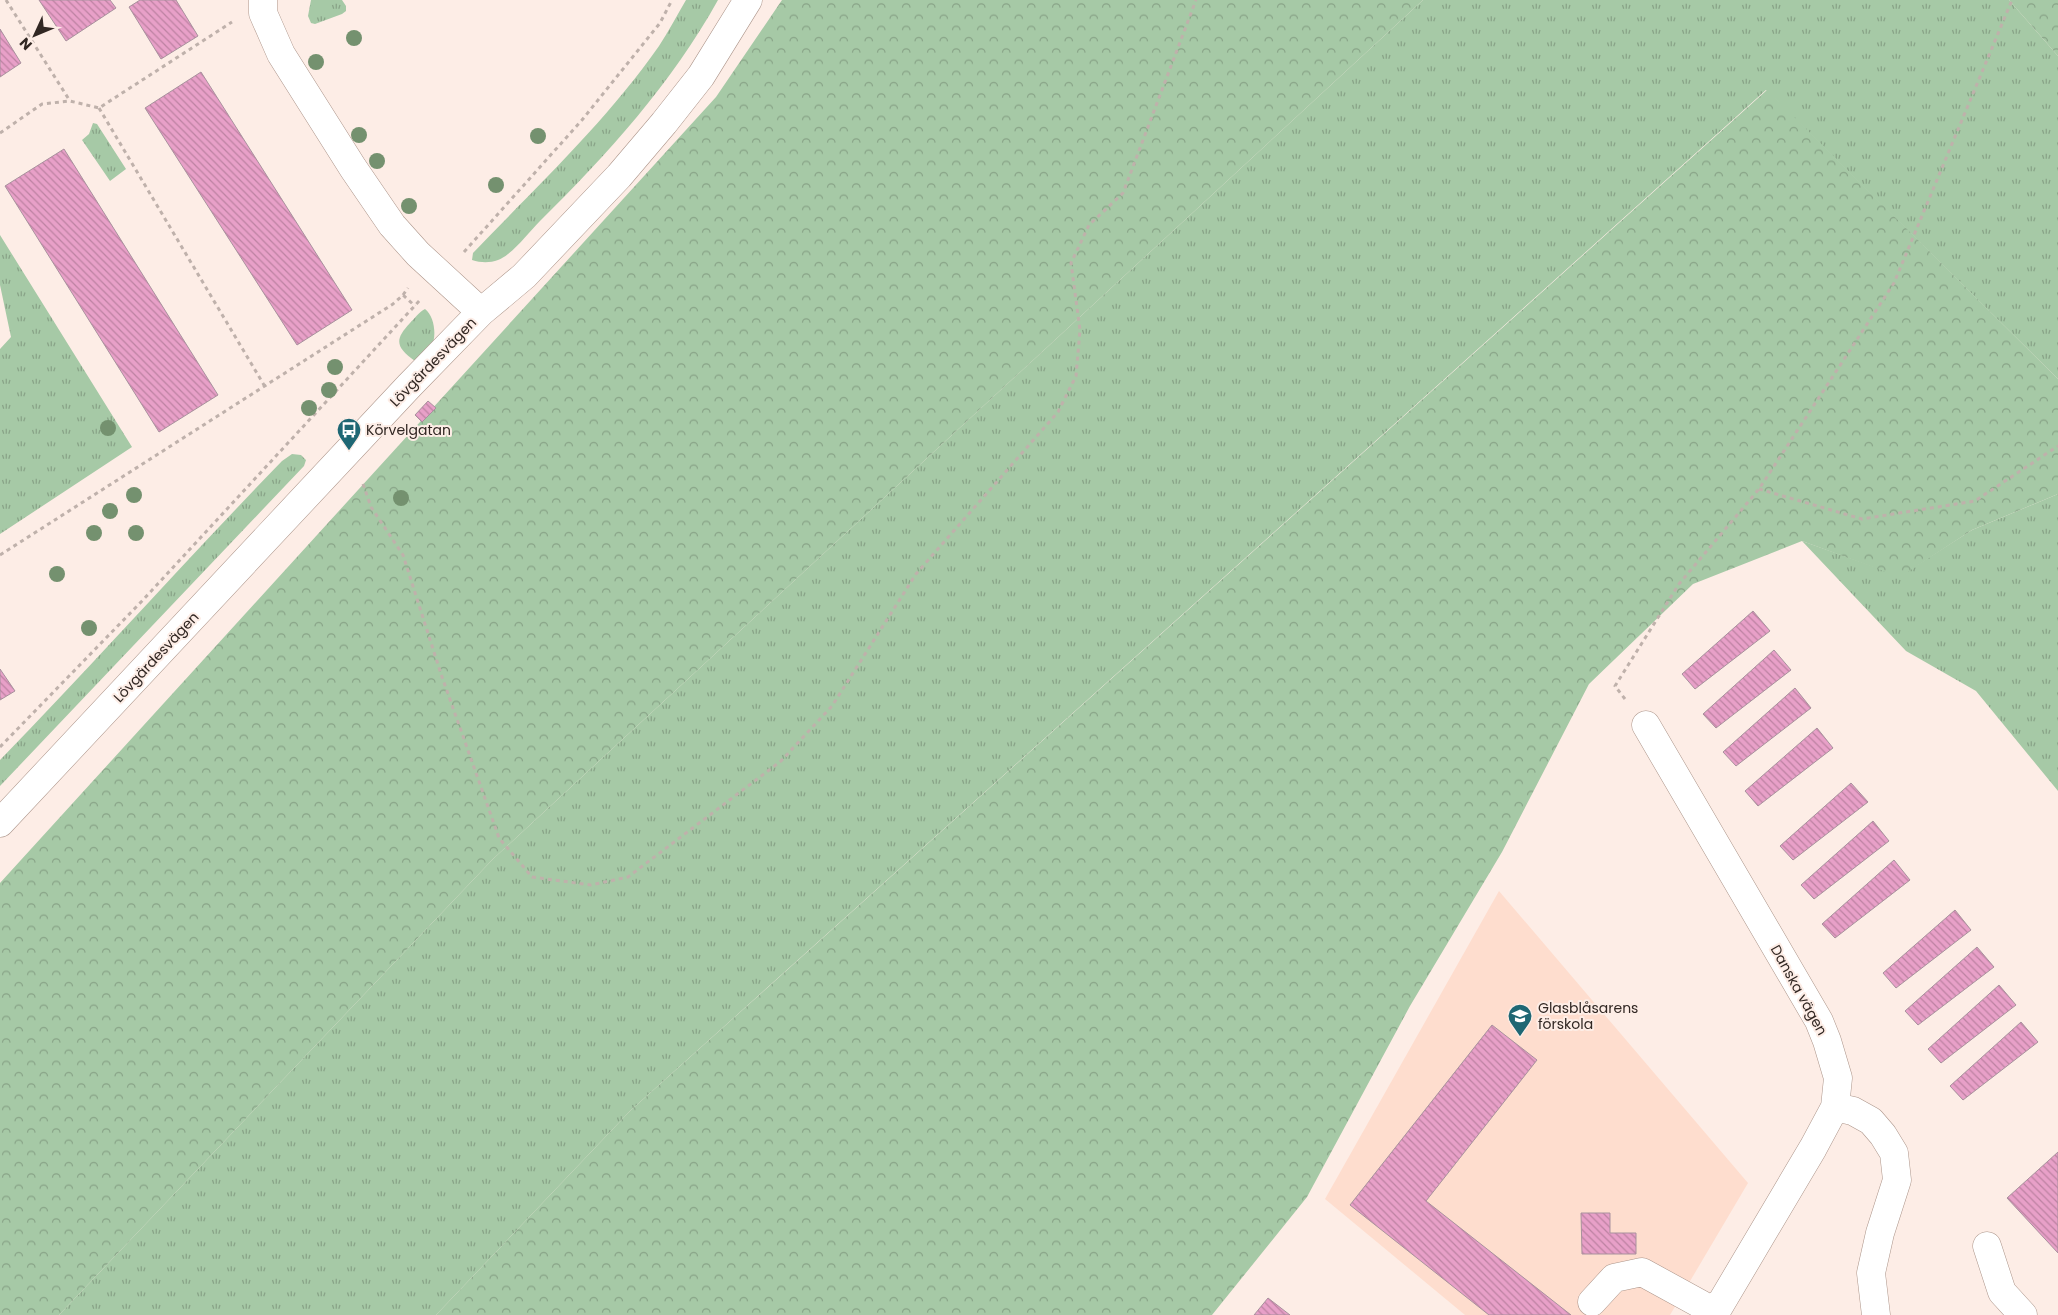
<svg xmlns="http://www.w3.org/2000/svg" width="2058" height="1315" viewBox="0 0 2058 1315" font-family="Poppins,sans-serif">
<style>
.built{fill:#feddce}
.grass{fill:url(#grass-tufts)}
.forest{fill:url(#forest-crowns)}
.building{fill:url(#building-back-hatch);stroke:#a8919d}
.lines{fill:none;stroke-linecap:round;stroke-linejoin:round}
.minor-casing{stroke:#ac958a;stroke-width:29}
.path{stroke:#bfb1ab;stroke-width:3;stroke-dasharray:4 4;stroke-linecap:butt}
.minor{stroke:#fff;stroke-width:28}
.tree{fill:#74916f}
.labels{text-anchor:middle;stroke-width:4;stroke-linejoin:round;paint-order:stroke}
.street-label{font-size:14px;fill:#312723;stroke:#fdede6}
.poi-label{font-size:14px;fill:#312723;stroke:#fdede6;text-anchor:start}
</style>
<defs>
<pattern id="grass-tufts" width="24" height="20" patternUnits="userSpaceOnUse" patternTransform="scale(1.25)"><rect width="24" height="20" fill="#a6c9a6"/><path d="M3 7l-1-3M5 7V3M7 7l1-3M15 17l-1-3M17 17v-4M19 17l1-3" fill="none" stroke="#88a387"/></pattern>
<pattern id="forest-crowns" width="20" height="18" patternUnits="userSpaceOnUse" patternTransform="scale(1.25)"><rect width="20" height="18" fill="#a6c9a6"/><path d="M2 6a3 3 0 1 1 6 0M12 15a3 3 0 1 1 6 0" fill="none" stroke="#88a387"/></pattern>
<pattern id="building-back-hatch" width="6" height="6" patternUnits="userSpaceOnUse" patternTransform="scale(1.25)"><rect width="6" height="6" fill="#e8a0c8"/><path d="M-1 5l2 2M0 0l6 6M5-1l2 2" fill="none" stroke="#bd82a2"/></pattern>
</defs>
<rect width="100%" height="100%" fill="#fdede6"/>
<path class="built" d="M1499 891 1748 1183 1670 1315H1465L1325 1199Z"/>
<path class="grass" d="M311 0H342L346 6V11L342 14 315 24 311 23 308 16Z
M686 0H718C672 83 607 155 540 221 529 232 512 255 498 260 490 263 481 263 472 260L473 253C536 187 606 122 659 46 669 31 677 15 686 0Z
M1423 0H2009L2058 56V379L1766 90 630 1111 436 1315H59L493 859Z
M93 123 97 124 126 169 110 181 82 140 89 134Z
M0 235 132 447 0 534V349L11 337 0 285Z
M425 309C435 317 437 337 431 348 427 353 420 357 415 361 396 347 394 340 410 323 415 318 419 312 425 309Z
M292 454 301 455 306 460 304 466 0 786V760C96 661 187 559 282 461Z
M2058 494V791L1976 691 1906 651 1802 541 1900 576 1972 530Z"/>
<path class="forest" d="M782 0H1423L493 859 59 1315H0V883L716 97Z
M2009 0H2058V56Z
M1767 90 2058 379V494L1972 530 1900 577 1802 541 1693 584 1589 684 1502 852 1410 1006 1307 1197 1212 1315H436L630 1111Z"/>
<path class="building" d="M39 0H110L116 8 66 41Z
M140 0H176L198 36 161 59 129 7Z
M0 29 21 63 0 77Z
M201 72 352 310 297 345 145 108Z
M64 149 218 395 159 432 5 186Z
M428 401 436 408 422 422 415 415Z
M1753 611 1770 631 1695 689 1682 674Z
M1774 650 1791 670 1716 728 1703 714Z
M0 669 15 691 0 700Z
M1795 688 1811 708 1736 766 1723 752Z
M1817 728 1833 748 1758 806 1745 791Z
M1851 783 1868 802 1793 860 1780 846Z
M1873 821 1889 841 1814 899 1801 885Z
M1894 860 1910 880 1835 938 1822 924Z
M1955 910 1971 930 1896 988 1883 973Z
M1977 947 1994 967 1918 1025 1905 1011Z
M1999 985 2016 1005 1941 1063 1928 1049Z
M2021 1022 2038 1042 1963 1100 1950 1086Z
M1492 1025 1537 1060 1426 1201 1571 1315H1489L1350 1205Z
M2058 1152V1253L2007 1198Z
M1581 1213H1610V1233H1636V1254H1582Z
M1268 1298 1290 1315H1254Z"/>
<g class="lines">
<defs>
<path id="minor" d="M263 0V13L281 54 353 168 392 225 418 254 481 312
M1646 725 1819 1021 1827 1041 1838 1078 1835 1107 1813 1148 1714 1315
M0 823 409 386 481 312 524 276 619 176 664 123 701 76 748 0
M1835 1107 1853 1111 1871 1121 1883 1135 1894 1153 1897 1180 1880 1233 1871 1273 1876 1315
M1987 1246 2002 1292 2023 1315
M1592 1302 1614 1278 1642 1272 1715 1312"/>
</defs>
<use href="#minor" class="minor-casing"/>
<path class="path" d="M6 0 70 101
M99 108 264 385
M0 133 42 104 70 101 99 108 232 22
M464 252 582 120 660 23 672 0
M403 295 408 288
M363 484 371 507 403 555 441 674 499 838 532 877 591 885 628 877 781 761 832 706 916 574 1058 412 1076 376 1080 330 1071 263 1089 225 1123 193 1196 0
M1759 489 1862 519 1975 501 2058 446
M0 555 393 304 403 295 415 306
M1625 699 1615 686 1679 584 1759 489 1894 283 2012 0
M0 747 142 601 421 299"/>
<use href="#minor" class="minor"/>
</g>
<g class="tree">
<circle cx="354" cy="38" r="8"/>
<circle cx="316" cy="62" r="8"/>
<circle cx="359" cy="135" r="8"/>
<circle cx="538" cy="136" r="8"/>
<circle cx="377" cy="161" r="8"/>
<circle cx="496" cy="185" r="8"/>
<circle cx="409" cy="206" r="8"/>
<circle cx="335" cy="367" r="8"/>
<circle cx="329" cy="390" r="8"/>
<circle cx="309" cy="408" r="8"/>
<circle cx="108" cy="428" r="8"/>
<circle cx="134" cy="495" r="8"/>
<circle cx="401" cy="498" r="8"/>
<circle cx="110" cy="511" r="8"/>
<circle cx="94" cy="533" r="8"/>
<circle cx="136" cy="533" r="8"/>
<circle cx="57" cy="574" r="8"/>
<circle cx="89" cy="628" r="8"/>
</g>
<defs>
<symbol id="bus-pin" viewBox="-11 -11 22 30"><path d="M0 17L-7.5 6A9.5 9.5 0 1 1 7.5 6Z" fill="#1e6774" stroke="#fdede6"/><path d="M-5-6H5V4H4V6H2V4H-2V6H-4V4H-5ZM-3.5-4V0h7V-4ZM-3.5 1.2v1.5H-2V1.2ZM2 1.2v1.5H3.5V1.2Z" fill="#fff"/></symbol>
<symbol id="school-pin" viewBox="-11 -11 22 30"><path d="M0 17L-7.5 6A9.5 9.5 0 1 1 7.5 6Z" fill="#1e6774" stroke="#fdede6"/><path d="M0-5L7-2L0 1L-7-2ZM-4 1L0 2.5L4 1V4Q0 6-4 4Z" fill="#fff"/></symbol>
</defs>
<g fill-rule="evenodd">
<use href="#bus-pin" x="335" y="416" width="28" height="38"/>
<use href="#school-pin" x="1506" y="1002" width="28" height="38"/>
</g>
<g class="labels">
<g class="street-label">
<text transform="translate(433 362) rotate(-46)" y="5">Lövgärdesvägen</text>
<text transform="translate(156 657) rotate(-47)" y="5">Lövgärdesvägen</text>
<text transform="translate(1799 990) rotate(61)" y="5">Danska vägen</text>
</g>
<g class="poi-label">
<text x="366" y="435">Körvelgatan</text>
<text x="1538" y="1013">Glasblåsarens<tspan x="1538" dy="16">förskola</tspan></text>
</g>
</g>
<g transform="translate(35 35) rotate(226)" stroke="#fdede6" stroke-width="4" paint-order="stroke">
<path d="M0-4L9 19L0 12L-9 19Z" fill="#312723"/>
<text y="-8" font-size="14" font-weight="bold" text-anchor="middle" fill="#312723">N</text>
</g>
</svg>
